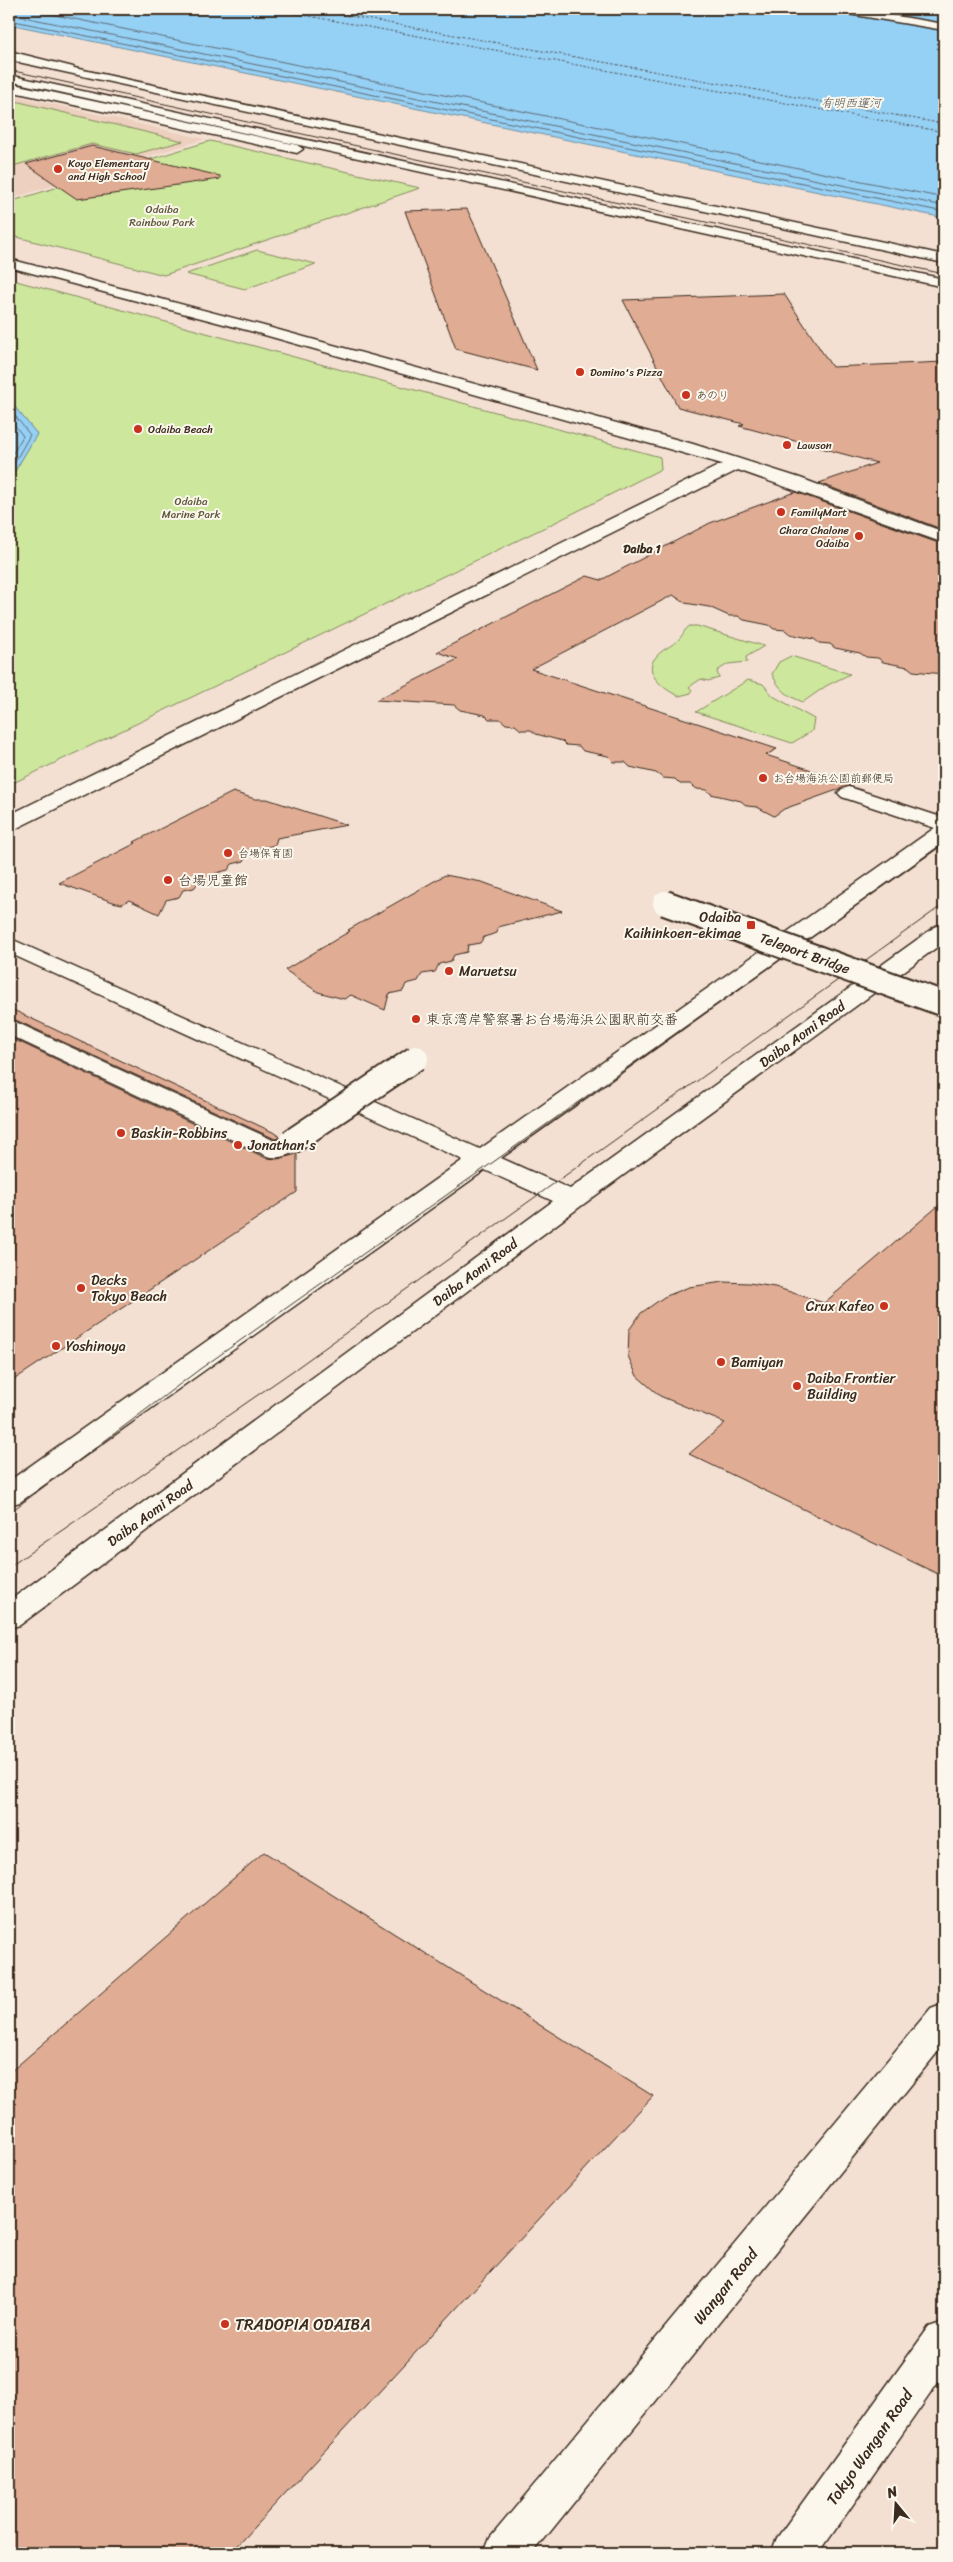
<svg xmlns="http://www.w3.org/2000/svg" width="953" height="2562" viewBox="0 0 953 2562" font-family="Sriracha,'Klee One',sans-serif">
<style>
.built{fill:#edd0bf}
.green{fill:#cde79d;stroke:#84885e}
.water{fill:#95d0f5;stroke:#718e9f}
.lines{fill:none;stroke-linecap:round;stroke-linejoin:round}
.shore{stroke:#5f6c74;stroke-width:1}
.ferry{stroke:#525454;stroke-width:1;stroke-dasharray:2.5 2;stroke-linecap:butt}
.building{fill:#e0ac94;stroke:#3b2a1e}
.street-casing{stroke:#3b2a1e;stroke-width:3}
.secondary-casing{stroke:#3b2a1e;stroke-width:3}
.highway-casing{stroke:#3b2a1e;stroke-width:3}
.street{fill:#fbf7ec;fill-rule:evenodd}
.secondary{fill:#fbf7ec;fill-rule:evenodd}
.highway{fill:#fbf7ec;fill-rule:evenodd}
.tram{stroke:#3b2a1e;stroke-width:1}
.street-bridge-casing{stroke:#3b2a1e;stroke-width:28;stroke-linecap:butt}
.street-bridge{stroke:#fbf7ec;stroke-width:24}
.poi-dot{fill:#c8321e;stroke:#fbf7ec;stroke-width:2}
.labels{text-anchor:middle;stroke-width:4;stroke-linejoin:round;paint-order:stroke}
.far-poi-label{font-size:11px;fill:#3b2a1e;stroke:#fbf7ec;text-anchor:start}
.far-park-label{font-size:11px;fill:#60593e;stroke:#fbf7ec}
.far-water-label{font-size:12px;font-style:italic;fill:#525454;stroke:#fbf7ec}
.far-neighbourhood-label{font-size:12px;font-weight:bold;fill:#3b2a1e;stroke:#fbf7ec}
.poi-label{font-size:14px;fill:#3b2a1e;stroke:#fbf7ec;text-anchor:start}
.street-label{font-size:14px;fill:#3b2a1e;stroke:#fbf7ec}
.near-street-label{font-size:16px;fill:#3b2a1e;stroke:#fbf7ec}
.near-poi-label{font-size:16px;fill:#3b2a1e;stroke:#fbf7ec;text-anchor:start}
</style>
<rect width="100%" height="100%" fill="#f3e0d2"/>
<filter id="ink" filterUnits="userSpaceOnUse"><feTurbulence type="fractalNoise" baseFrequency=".02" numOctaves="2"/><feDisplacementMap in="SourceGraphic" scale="10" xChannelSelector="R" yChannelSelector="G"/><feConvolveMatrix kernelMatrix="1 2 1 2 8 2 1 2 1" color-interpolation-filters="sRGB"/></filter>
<g filter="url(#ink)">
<path class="built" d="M9 95 22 97 205 139 9 199Z"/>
<path class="green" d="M11 100 183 141 136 154 92 144 9 167V101Z
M210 141 420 188 164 275 9 235V202Z
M257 250 316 264 245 289 186 274Z
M9 279 660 457 661 469 560 520 9 785V481L37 434 9 400Z
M690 626H697L764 646 746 657 747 662 728 664 717 671 719 678 708 681 701 679 689 687 692 690 691 693 679 696C666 691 641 673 656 657 662 649 671 647 678 640 683 636 684 629 690 626Z
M791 656 850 674 826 686 803 702C787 696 779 689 772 674L779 662Z
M748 680 763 684 773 696 814 719 812 731 792 743 696 712Z"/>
<path class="water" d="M9 9H931L944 11V218L9 24Z
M9 400 37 434 9 481Z"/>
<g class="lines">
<path class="shore" d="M26 9 944 198
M9 14 944 206
M9 20 944 212
M9 408 30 435 9 472
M9 418 23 436 9 460"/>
<path class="ferry" d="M270 9 944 132
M311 9 944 124"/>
</g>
<path class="building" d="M92 146 220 176V179L77 199 26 164Z
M467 209 475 226 537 370 456 349 405 211Z
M784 294 832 367 944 362V530L819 483 877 463 739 426 744 424 678 407 623 300Z
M795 492 944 545V674L913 671 908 667 883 662 878 658 866 657 860 653 835 648 830 644 819 643 814 639 790 634 785 630 774 629 769 625 744 620 738 616H729L709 607 685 603 673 595 531 669 777 749 766 755 854 784 784 809 774 816 757 807 747 806 741 801 711 794 707 790 697 789 690 784H680L675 779 663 778 656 773 630 767 625 762H614L608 756 583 751 579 746 566 745 562 741 536 734 531 730H521L515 725 506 724 500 719H489L485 715 460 710 454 705 376 700 458 659 437 652 587 576 601 580 710 523Z
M233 792 255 799H267L347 825 277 838 275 845 262 848 258 854 246 855 244 861 232 864 228 870 216 873 212 880 199 882 194 888 183 890 179 897 166 900 159 914 129 900 122 904 113 902 59 883 136 843 134 842Z
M445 875 482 882 562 911 498 927 497 933 484 937 480 943 468 945 467 952 454 955 451 961 439 964 435 972 422 974 418 981 406 984 403 991 389 994 385 1010 351 995 344 999 318 992 285 970 350 931 348 930Z
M9 1008 279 1135 278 1138 275 1139 9 1017Z
M9 1037 266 1158 278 1159 297 1154V1192L9 1383Z
M944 1201V1577L689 1454 725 1423 660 1396 637 1376 628 1356 629 1330 641 1313 664 1297 689 1287 723 1282 749 1283 775 1287 824 1303Z
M264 1852 653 2096 230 2553H9V2073Z"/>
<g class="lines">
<defs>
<path id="street" d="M849 787 944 818V831L842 797 838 793 842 789Z
M9 1019 275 1141 291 1134 300 1137 304 1142C295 1154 281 1160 267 1156L9 1035Z"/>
<path id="secondary" d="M9 54 944 255V263L9 60Z
M9 75 944 279V287L9 81Z
M9 259 264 326 693 444 800 478 944 532V543L738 470 17 828 9 829V815L722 464 254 332 9 267Z
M944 826V842L501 1158 570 1189 936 926 944 924V942L581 1206 20 1625 9 1628V1601L553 1201 485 1170 20 1502 9 1505V1481L463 1160 9 953V938L480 1149 936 827Z"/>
<path id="highway" d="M832 9H855L944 24V30L837 12Z
M9 51 73 67 75 69 69 72 9 57Z
M9 83 297 145 303 149 297 153 9 91Z
M944 2003V2044L533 2553H484L490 2538 931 2008Z
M944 2322V2374L819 2553H771L777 2538 929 2327Z"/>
</defs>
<use href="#street" class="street-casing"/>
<use href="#secondary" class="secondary-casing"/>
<use href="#highway" class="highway-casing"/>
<use href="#street" class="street"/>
<use href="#secondary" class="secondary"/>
<use href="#highway" class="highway"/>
<path class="tram" d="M9 70 944 274
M9 1513 200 1369 944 844
M9 1567 291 1372 944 904"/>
<defs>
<path id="street-bridge" d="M665 903 944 1004
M291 1142 416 1058"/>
</defs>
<use href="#street-bridge" class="street-bridge-casing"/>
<use href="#street-bridge" class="street-bridge"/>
</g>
</g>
<g class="poi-dot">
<circle cx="58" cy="169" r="5"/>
<circle cx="580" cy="372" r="5"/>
<circle cx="686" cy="395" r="5"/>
<circle cx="138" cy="429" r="5"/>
<circle cx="787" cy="445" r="5"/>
<circle cx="781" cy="512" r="5"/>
<circle cx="859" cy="536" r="5"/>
<circle cx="763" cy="778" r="5"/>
<circle cx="228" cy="853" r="5"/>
<circle cx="168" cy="880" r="5"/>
<rect x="746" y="920" width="10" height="10" rx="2.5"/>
<circle cx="449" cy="971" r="5"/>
<circle cx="416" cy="1019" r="5"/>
<circle cx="121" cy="1133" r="5"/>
<circle cx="238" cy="1145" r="5"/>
<circle cx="81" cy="1288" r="5"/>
<circle cx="884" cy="1306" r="5"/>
<circle cx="56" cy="1346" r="5"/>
<circle cx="721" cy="1362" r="5"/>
<circle cx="797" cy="1386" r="5"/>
<circle cx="225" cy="2324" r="5"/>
</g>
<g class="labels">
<g class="far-poi-label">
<text x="68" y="167">Koyo Elementary<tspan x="68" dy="13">and High School</tspan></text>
<text x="590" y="376">Domino's Pizza</text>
<text x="696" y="399">あのり</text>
<text x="148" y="433">Odaiba Beach</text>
<text x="797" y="449">Lawson</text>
<text x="791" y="516">FamilyMart</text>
<text x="849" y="534" text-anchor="end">Chara Chalone<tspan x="849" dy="13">Odaiba</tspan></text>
<text x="773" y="782">お台場海浜公園前郵便局</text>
<text x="238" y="857">台場保育園</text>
</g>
<g class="far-park-label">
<text x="162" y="213">Odaiba<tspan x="162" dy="13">Rainbow Park</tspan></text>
<text x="191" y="505">Odaiba<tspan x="191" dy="13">Marine Park</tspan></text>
</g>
<g class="far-water-label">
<text x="851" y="107">有明西運河</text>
</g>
<g class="far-neighbourhood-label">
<text x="642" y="553">Daiba 1</text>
</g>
<g class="poi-label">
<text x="178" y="885">台場児童館</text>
<text x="741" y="922" text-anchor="end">Odaiba<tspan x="741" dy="16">Kaihinkoen-ekimae</tspan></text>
<text x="459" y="976">Maruetsu</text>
<text x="426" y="1024">東京湾岸警察署お台場海浜公園駅前交番</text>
<text x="131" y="1138">Baskin-Robbins</text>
<text x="248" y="1150">Jonathan's</text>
<text x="91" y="1285">Decks<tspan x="91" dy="16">Tokyo Beach</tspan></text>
<text x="874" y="1311" text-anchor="end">Crux Kafeo</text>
<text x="66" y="1351">Yoshinoya</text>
<text x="731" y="1367">Bamiyan</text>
<text x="807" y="1383">Daiba Frontier<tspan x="807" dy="16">Building</tspan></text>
</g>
<g class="street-label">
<text transform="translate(805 953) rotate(20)" y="5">Teleport Bridge</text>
<text transform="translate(802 1034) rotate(-36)" y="5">Daiba Aomi Road</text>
<text transform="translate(475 1272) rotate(-37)" y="5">Daiba Aomi Road</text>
<text transform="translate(150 1513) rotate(-36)" y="5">Daiba Aomi Road</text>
</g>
<g class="near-street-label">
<text transform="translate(725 2286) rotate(-51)" y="6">Wangan Road</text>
<text transform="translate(869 2447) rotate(-55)" y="6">Tokyo Wangan Road</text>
</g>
<g class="near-poi-label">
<text x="235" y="2330">TRADOPIA ODAIBA</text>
</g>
</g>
<rect width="953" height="2562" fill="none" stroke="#fbf7ec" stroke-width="30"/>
<rect x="15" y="15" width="923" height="2532" fill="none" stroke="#3b2a1e" stroke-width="2" filter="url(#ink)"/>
<g transform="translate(896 2504) rotate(342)" stroke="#fbf7ec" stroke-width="4" paint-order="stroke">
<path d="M0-4L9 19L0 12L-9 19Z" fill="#3b2a1e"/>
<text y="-8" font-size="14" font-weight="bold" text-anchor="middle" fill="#3b2a1e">N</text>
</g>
</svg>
